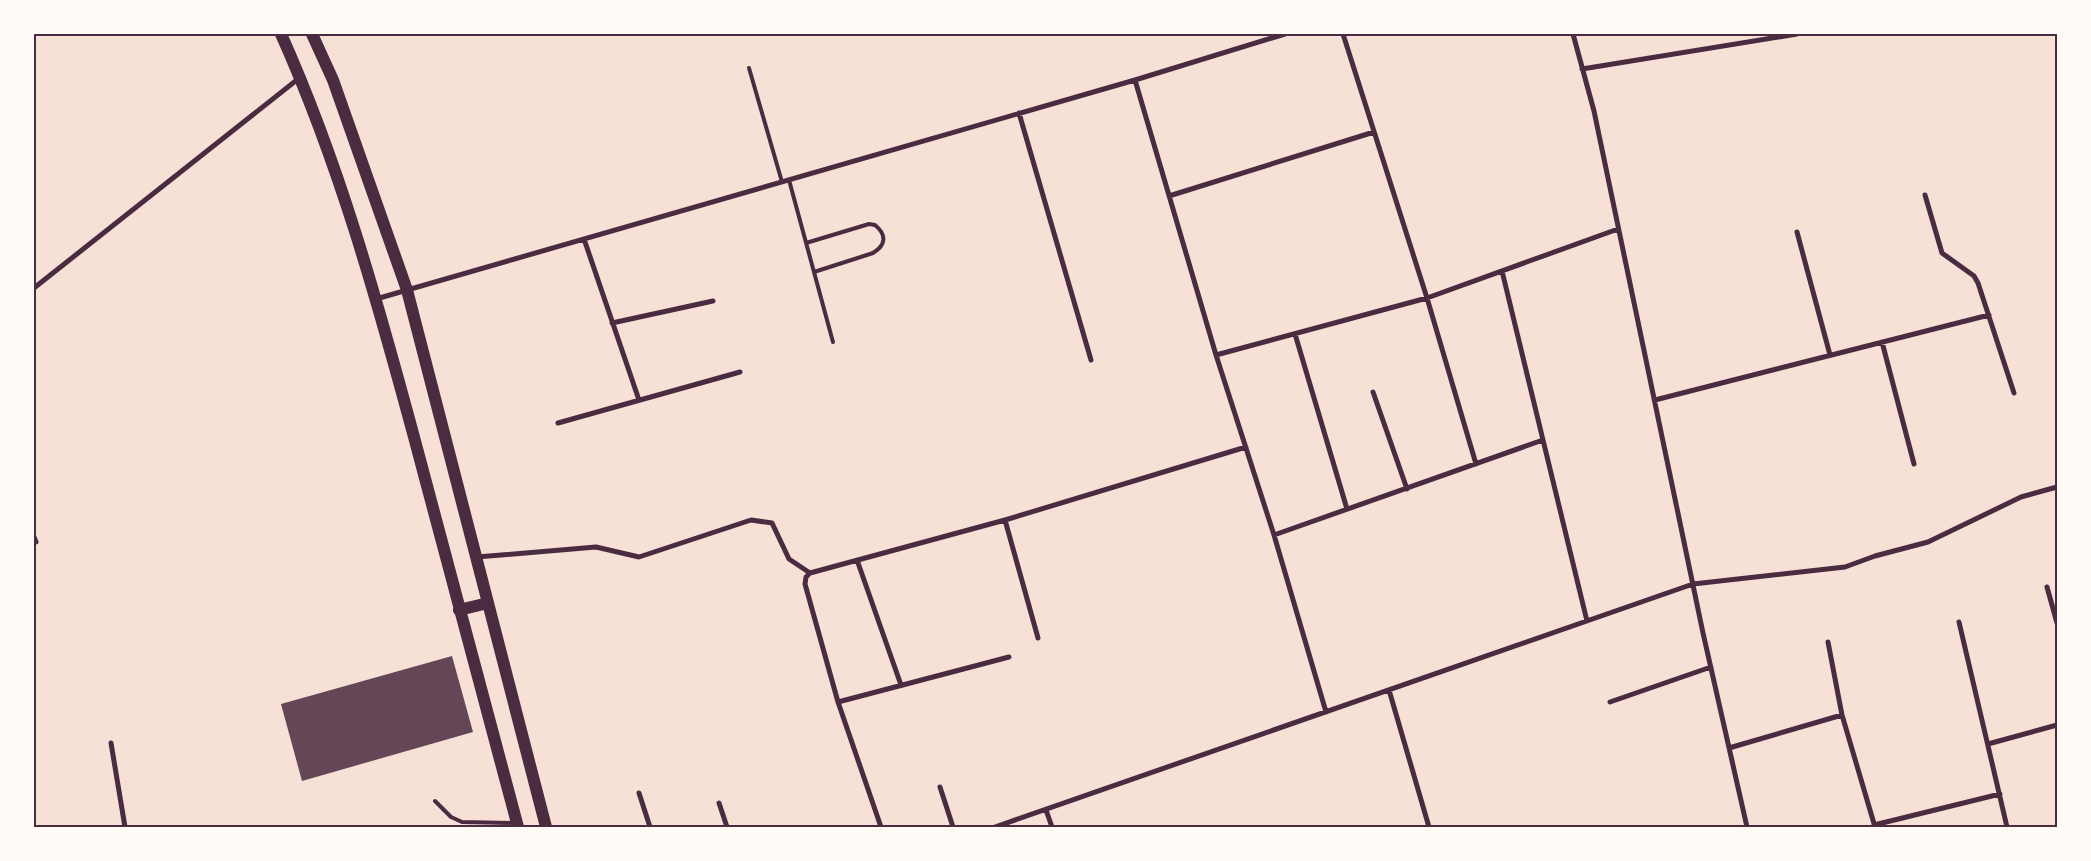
<svg xmlns="http://www.w3.org/2000/svg" width="2091" height="861" viewBox="0 0 2091 861" font-family="'Exo 2',sans-serif">
<style>
.building{fill:#644757}
.lines{fill:none;stroke-linecap:round;stroke-linejoin:round}
.service{stroke:#4a2c40;stroke-width:4}
.minor{stroke:#4a2c40;stroke-width:5}
.primary{stroke:#4a2c40;stroke-width:12}
.neatline{fill:none;stroke:#4a2c40;stroke-width:2}
</style>
<rect width="100%" height="100%" fill="#f7e1d7"/>
<path class="building" d="M452 656 473 732 302 781 281 704Z"/>
<g class="lines">
<path class="service" d="M749 68 782 182
M789 180 833 342
M806 243 869 224 875 225C887 235 886 245 873 253L814 272
M435 801 451 817 462 822 515 823"/>
<path class="minor" d="M1343 34 1427 298 1476 464
M1573 34 1594 111 1703 633 1747 827
M1582 69 1797 34
M1135 80 1216 355 1274 535 1543 440 1502 271
M1019 113 1091 360
M1925 195 1942 253 1974 276 1978 283 2014 393
M1169 196 1374 132
M1797 232 1830 355
M584 239 639 400
M34 288 298 79
M376 299 1135 80 1285 34
M612 323 713 301
M1295 334 1347 509
M1882 342 1914 464
M1216 355 1427 298 1618 229
M1373 392 1407 489
M1655 400 1989 315
M558 423 740 372
M1543 440 1587 621
M1005 520 1038 638
M1274 535 1326 712
M34 537 36 542
M477 557 596 547 639 557 751 520 772 523 789 559 810 573
M857 560 901 685
M2047 587 2057 623
M1959 622 2007 827
M1828 642 1842 715 1875 827
M1389 690 1429 827
M838 702 805 584 806 577 810 573 1005 520 1246 447
M1610 702 1711 667
M111 743 125 827
M1988 744 2057 725
M1729 748 1842 715
M940 787 953 827
M639 793 650 827
M719 803 727 827
M1046 810 1052 827
M1874 825 2000 794
M881 827 838 702 1009 657
M995 827 1693 584 1845 567 1875 556 1928 542 2021 497 2057 487"/>
<path class="primary" d="M281 34C339 163 377 300 414 437 449 567 483 697 518 827
M312 34 333 80 407 290 546 827
M459 610 488 603"/>
</g>
<rect width="2091" height="861" fill="none" stroke="#fffaf5" stroke-width="70"/>
<rect x="35" y="35" width="2021" height="791" class="neatline"/>
</svg>
